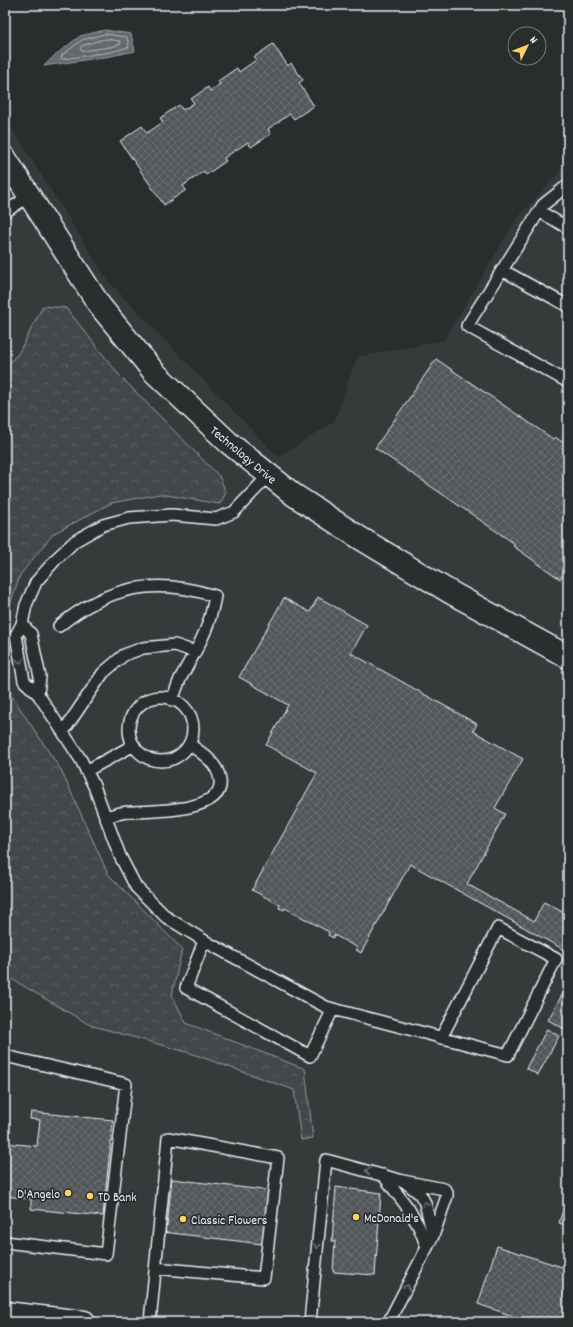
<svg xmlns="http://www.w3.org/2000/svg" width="573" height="1327" viewBox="0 0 573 1327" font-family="Dekko,sans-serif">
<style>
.built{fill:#363a3b}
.forest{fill:url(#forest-crowns);stroke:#959ca0}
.water{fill:url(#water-ripples);stroke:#989fa3}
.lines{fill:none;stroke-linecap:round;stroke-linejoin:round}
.shore{stroke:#b3bac0;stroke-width:1}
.building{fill:url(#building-cross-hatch);stroke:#e8f1f8}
.lane-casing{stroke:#e8f1f8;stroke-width:14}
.secondary-casing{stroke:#e8f1f8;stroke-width:25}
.lane{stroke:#2a2d2e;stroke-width:11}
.secondary{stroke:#2a2d2e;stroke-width:22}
.oneway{stroke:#6c7275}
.poi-dot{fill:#ffd166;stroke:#2a2d2e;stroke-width:1.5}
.labels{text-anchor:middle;stroke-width:3.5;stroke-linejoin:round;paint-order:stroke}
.street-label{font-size:13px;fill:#e8f1f8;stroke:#2a2d2e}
.poi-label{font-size:13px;fill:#e8f1f8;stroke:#2a2d2e;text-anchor:start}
</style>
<defs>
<pattern id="forest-crowns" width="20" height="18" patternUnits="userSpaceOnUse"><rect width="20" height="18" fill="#424648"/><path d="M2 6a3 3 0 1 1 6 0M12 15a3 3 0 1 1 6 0" fill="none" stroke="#5d6163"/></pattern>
<pattern id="water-ripples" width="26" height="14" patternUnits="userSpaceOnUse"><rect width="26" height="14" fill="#63686b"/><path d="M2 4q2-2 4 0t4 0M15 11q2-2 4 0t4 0" fill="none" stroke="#797e81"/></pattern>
<pattern id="building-cross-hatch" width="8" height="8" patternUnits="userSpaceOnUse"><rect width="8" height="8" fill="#535759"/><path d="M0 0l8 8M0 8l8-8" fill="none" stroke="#6c7072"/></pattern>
</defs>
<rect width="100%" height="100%" fill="#2a2d2e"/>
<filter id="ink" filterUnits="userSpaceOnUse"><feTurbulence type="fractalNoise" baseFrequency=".025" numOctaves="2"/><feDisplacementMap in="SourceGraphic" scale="8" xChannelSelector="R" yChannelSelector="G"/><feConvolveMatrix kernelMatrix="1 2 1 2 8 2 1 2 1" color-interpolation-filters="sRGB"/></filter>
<g filter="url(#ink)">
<path class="built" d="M5 118 109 282 278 457 334 422 357 357 444 340 516 220 565 166 568 164V1322H5Z"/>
<path class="forest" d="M43 306 66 308 120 376 219 476 226 492 220 504 160 494 111 503 53 534 20 575 5 620V367L18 354Z
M5 656 11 695 61 770 108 874 182 949 172 995 186 1023 305 1069 313 1138 301 1140 294 1090 190 1053 90 1025 5 975Z"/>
<path class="water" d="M105 30 131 34 135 51 111 56 44 66 54 56 80 36Z"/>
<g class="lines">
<path class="shore" d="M105 34 127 37 129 47 111 52 63 59 61 58 62 55 82 40Z
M106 39 120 41 121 44 110 47 82 51 80 49 81 47 84 45Z"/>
</g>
<path class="building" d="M273 44 288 66 291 63 303 80 299 83 314 106 294 119 290 114 268 129 271 134 251 147 248 142 224 158 226 161 206 175 204 171 183 186 186 190 164 205 120 141 142 126 147 133 163 122 160 118 179 105 183 110 194 103 191 99 208 87 210 91 220 84 218 81 237 68 239 72 256 60 254 57Z
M436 359 553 439 555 437 568 446V568L560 579 513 546 515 544 375 448Z
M318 597 367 625 351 653 477 724 473 731 523 759 495 808 505 814 467 884 534 921 544 902 568 915V952L410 864 361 953 356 950 358 948 334 935 333 938 328 935 329 932 285 908 284 910 279 908 280 905 252 890 317 773 266 745 288 705 239 677 284 598 310 612Z
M568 984V1031L548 1020Z
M547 1029 559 1036 538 1075 526 1068Z
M31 1112 113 1120 103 1216 31 1209V1199L5 1196V1143L37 1146 40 1120 30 1119Z
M172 1179 271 1191 266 1237H263L262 1244 163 1232 164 1226H167Z
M336 1187 381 1193 375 1275 333 1272 335 1241H332Z
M565 1203 568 1204V1226L559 1223Z
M497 1246 568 1269V1322H530L478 1304Z"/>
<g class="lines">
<defs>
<path id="lane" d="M568 185 543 205 467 326 568 382
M539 211 568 228
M5 212 29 196
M502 270 568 306
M269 475 234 512 216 519 172 515 129 518 103 525 75 541 57 558 36 582 26 605 22 624 16 635 24 681 38 694 81 760 94 786 120 856 136 887 166 917 208 943 326 1007 333 1009 508 1055 556 959 498 928 441 1038
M22 624 31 634 40 677 38 694
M59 626C108 586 155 577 215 596 211 618 206 632 195 652L175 645 143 648 124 655 103 673 63 732
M129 729a32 32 0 1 1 64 0a32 32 0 1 1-64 0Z
M172 700 180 679 195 652
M86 771 134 745
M106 817C113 815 121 812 130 812 149 811 225 813 220 780 218 763 202 753 189 744
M204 941 186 988 310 1056 333 1009
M5 1056 126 1084 106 1254 5 1242
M383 1175 408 1208 419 1227 427 1247
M405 1182 420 1194 425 1203 433 1235
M150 1322 168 1138 278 1158 264 1278 155 1268
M310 1322 326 1160 403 1181 444 1189 447 1192V1196L433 1236 391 1317 390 1322"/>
<path id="secondary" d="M5 158 100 306 154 372 229 443 294 495 360 538 450 592 568 657
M5 1313 84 1322"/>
</defs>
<use href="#lane" class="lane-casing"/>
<use href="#secondary" class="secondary-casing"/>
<use href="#lane" class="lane"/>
<use href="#secondary" class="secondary"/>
</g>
<defs><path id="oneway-chevron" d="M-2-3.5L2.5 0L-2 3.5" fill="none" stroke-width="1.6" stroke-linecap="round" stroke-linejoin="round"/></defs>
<g class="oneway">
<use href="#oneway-chevron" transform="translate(20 661) rotate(80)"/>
<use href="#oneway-chevron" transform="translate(368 1171) rotate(-165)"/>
<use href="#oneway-chevron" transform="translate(425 1204) rotate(-112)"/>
<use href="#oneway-chevron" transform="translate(317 1246) rotate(96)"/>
<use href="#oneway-chevron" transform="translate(407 1287) rotate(-63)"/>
</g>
</g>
<g class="poi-dot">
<circle cx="68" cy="1193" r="4"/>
<circle cx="90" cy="1196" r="4"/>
<circle cx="356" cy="1217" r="4"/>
<circle cx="183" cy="1219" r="4"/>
</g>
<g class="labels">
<g class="street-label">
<text transform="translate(244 454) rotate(40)" y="5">Technology Drive</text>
</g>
<g class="poi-label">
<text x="60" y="1198" text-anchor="end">D'Angelo</text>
<text x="98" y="1201">TD Bank</text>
<text x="364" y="1222">McDonald's</text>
<text x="191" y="1224">Classic Flowers</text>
</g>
</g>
<rect width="573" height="1327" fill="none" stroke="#2a2d2e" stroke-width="20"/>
<rect x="10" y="10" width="553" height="1307" fill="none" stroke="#e8f1f8" stroke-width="1.5" filter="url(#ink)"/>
<g transform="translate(527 46) rotate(47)"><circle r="19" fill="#2a2d2e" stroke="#767b7f"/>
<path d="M0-3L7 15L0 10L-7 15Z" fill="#ffd166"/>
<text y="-6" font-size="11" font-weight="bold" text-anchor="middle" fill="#e8f1f8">N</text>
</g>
</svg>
